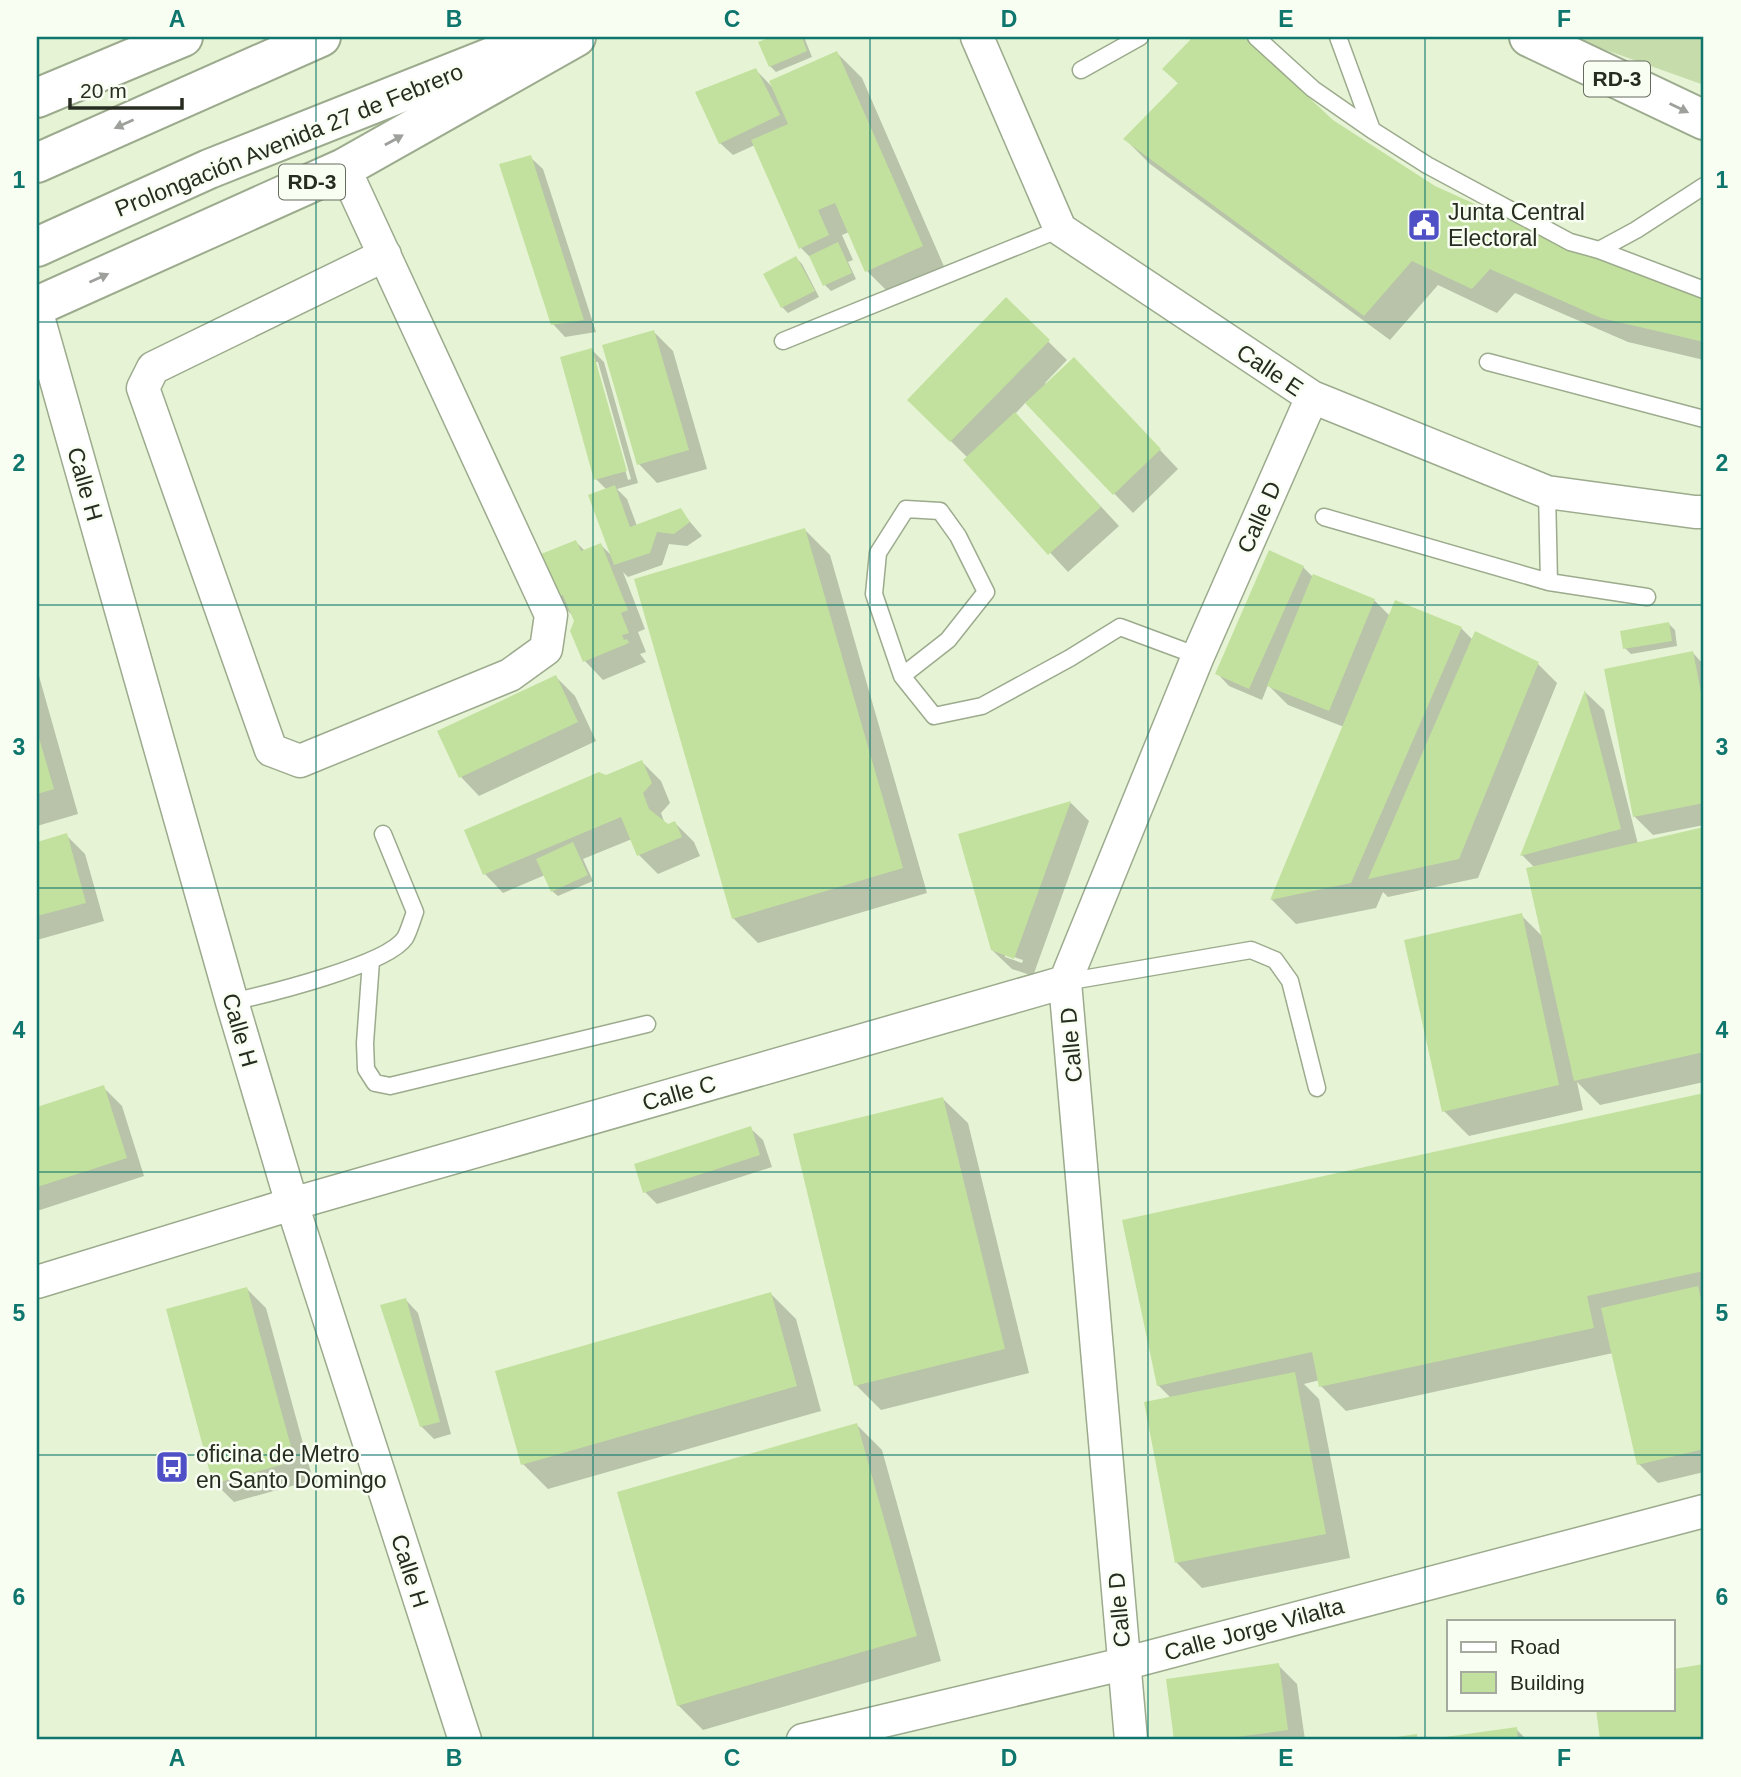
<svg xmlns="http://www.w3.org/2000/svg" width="1741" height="1777" viewBox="0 0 1741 1777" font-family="Helvetica,sans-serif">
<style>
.green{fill:#c6dcab}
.shadow{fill:#0003;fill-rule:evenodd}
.building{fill:#c3e19e}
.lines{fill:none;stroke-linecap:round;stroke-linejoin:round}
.service-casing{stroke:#9caa8d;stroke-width:19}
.minor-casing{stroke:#9caa8d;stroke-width:35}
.primary-casing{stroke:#9caa8d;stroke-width:42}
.trunk-casing{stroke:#9caa8d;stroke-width:42}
.service{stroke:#fff;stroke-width:16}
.minor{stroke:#fff;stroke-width:32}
.primary{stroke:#fff;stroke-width:38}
.trunk{stroke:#fff;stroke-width:38}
.oneway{fill:#9ea09b}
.grid{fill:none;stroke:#0f766e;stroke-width:2;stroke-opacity:0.55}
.labels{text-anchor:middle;stroke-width:5;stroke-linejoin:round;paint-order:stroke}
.shield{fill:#f8fef2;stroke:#666b5f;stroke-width:2}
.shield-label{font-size:21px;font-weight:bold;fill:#272c20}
.street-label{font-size:23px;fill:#272c20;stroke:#f8fef2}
.poi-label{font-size:23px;fill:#272c20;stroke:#f8fef2;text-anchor:start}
.neatline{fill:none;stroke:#0f766e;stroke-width:2.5}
.grid-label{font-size:23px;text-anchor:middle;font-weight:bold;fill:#0f766e}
</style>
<rect width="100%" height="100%" fill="#e6f4d5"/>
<path class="green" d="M1578 37H1704V85L1589 44Z"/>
<path class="shadow" d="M776 37H804L812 57 776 72 770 66 760 43Z
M1195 37H1241L1332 121 1434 188 1557 242 1704 295V360L1628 342 1515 293 1497 313 1438 285 1390 340 1150 164 1125 139 1179 84 1164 69Z
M837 53 862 78 946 271 892 296 867 271 849 232 842 235 853 260 848 262 856 279 831 291 825 285 813 260 801 248 755 145 733 155 720 143 756 70 774 89Z
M530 157 543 169 596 332 565 337 553 324Z
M796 258 802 264 819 297 788 313 782 307 765 275Z
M1006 300 1067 360 1045 383 1047 385 1093 379 1178 469 1133 513 1026 402 1015 414 1119 526 1068 572 965 460 968 458 909 400Z
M654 332 673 351 707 469 657 483 639 464Z
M592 350 604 362 638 483 617 489 627 499 637 526 680 510 702 536 687 546 669 544 662 565 628 577 623 572 645 629 638 632 646 652 640 654 646 662 603 680 585 661 574 617 555 598 576 542 585 551 601 545 613 557 607 490 596 479ZM594 362H598L631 479 628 480Z
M805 530 830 555 927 893 758 943 733 918Z
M1303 567 1314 578 1374 600 1390 616 1461 628 1473 640 1538 664 1557 683 1478 878 1388 897 1383 892 1376 908 1296 924 1272 900 1344 727 1288 705 1268 685 1262 700 1229 686 1217 673Z
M1669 624 1675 630 1677 646 1631 654 1625 648Z
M1693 653 1704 665V825L1653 835 1634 816Z
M37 669 78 814 37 826Z
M556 677 575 696 596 741 479 796 461 777Z
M1586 693 1604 710 1638 844 1704 829V1082L1600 1105 1577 1082 1583 1110 1469 1136 1444 1111 1521 915 1544 938 1535 868 1522 855Z
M642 762 661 781 670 803 661 813 665 824 668 826 675 823 694 842 700 856 658 874 639 855 632 839 583 859 593 881 558 896 552 891 545 875 503 893 485 874 607 777Z
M1071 803 1089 821 1033 976 1012 969 992 950 960 835ZM1005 954 1023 960 1022 963 1005 957Z
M66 835 85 854 104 921 37 940V844Z
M103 1087 122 1106 144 1176 37 1211V1108Z
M1704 1095V1472L1658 1483 1639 1464 1613 1353 1346 1411 1321 1386 1320 1380 1304 1384 1319 1399 1350 1558 1202 1588 1177 1563 1171 1398 1158 1385 1124 1222Z
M943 1099 968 1123 1029 1373 881 1410 856 1385Z
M750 1128 763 1140 772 1167 657 1204 645 1192Z
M247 1289 266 1308 313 1480 234 1502 215 1483Z
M771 1294 796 1319 821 1411 548 1489 523 1464Z
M406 1300 418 1313 451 1434 434 1439 421 1426Z
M857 1425 882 1450 941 1661 703 1730 678 1705Z
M1278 1665 1297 1684 1305 1740H1176L1168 1681Z
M1704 1666V1740H1602L1597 1709H1673V1671Z
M1516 1729 1527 1740H1437Z"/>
<path class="building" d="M771 37H802L807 51 769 67 758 42Z
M1193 37H1244L1333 120 1435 186 1557 241 1704 293V342L1601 318 1490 269 1472 289 1412 261 1364 316 1123 139 1178 83 1162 69Z
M837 51 923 246 865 272 835 203 818 210 829 235 799 249 751 140 788 124 769 81Z
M756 68 780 115 719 144 695 92Z
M531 155 584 320 551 325 499 164Z
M838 242 852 273 823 286 809 256Z
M796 256 815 291 781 308 763 274Z
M1006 297 1050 340 950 442 907 400Z
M654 330 689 450 637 465 602 345Z
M592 348 627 471 594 480 560 357Z
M1074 357 1161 449 1113 495 1025 403Z
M1015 412 1101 507 1048 555 963 460Z
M615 485 630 527 681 508 690 522 674 534 657 532 650 553 614 565 588 495Z
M805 528 903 868 732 919 634 579Z
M576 540 581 551 601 543 628 610 621 613 629 633 622 635 624 640 627 639 629 643 583 662 570 631 574 621 563 595 553 599 536 556Z
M1269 550 1304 566 1249 689 1215 674Z
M1313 574 1375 599 1329 711 1267 686Z
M1395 600 1462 627 1351 883 1270 900Z
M1669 622 1672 641 1623 649 1620 631Z
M1475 631 1539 662 1459 859 1368 879Z
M1693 651 1704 708V803L1633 817 1604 669Z
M556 675 578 722 459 778 437 731Z
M1585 690 1621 829 1520 856Z
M37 731 54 789 37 794Z
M642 760 652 783 643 793 649 809 668 824 675 821 682 837 637 856 621 817 483 875 464 830 599 772 606 775Z
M1071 801 1014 959 991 950 958 834Z
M1704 827V1052L1574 1081 1526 868Z
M67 833 86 903 37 916V842Z
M573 842 588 875 551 892 536 859Z
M1522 913 1559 1085 1442 1112 1404 940Z
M104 1085 127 1158 37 1187V1107Z
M1704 1093V1271L1587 1296 1594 1328 1319 1387 1312 1352 1157 1386 1122 1220Z
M943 1097 1005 1349 854 1386 793 1134Z
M751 1126 760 1155 643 1193 634 1164Z
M1698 1286 1704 1314V1449L1637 1465 1601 1308Z
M247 1287 295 1461 213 1484 166 1309Z
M771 1292 797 1386 521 1465 495 1371Z
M406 1298 440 1422 420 1427 380 1305Z
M1295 1372 1326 1534 1175 1563 1144 1402Z
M857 1423 917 1636 677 1706 617 1492Z
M1279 1663 1288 1730 1215 1740H1174L1166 1679Z
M1704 1664V1740H1600L1596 1709H1673V1669Z
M1517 1727 1518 1740H1431V1739Z
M1417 1734V1740H1383V1739Z"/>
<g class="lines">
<defs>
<path id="service" d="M1256 37 1313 89 1372 130
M1338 37 1372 130 1427 165 1570 242 1599 250 1636 230 1704 186
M1081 70 1140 37
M1599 250 1704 290
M783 341 1060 229
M1488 362 1704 419
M1324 517 1549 582 1547 492
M1549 582 1647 597
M902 676 948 640 986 592 958 536 940 511 906 509 878 553 874 594 902 676 934 716 982 706 1070 658 1120 627 1198 656
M371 961 365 1043 366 1069 375 1083 390 1086 647 1024
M1065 982 1251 950 1275 960 1290 981 1317 1088
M232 1002C267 994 387 965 405 938 409 931 412 920 415 912L383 834"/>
<path id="minor" d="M977 37 1060 229 1312 397 1547 492 1695 512H1704
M344 168 551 615 546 649 510 675 300 761 271 750 143 388 153 368 385 255
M37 313 232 1002 292 1204 465 1740
M37 1282 292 1204 1065 982
M803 1740 1123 1664 1704 1511
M1131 1740 1065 982 1198 656 1312 397"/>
<path id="primary" d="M37 98 183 37
M37 306 344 168 576 37"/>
<path id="trunk" d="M1529 37 1704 120
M37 163 321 37
M37 247 209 169 542 37"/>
</defs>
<use href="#service" class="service-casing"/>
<use href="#minor" class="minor-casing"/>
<use href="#primary" class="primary-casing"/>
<use href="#trunk" class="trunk-casing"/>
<use href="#service" class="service"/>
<use href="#minor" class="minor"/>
<use href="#primary" class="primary"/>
<use href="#trunk" class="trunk"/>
</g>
<defs><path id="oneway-solid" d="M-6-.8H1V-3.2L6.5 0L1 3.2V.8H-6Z" transform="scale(1.75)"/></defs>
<g class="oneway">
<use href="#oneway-solid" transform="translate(1679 108) rotate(26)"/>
<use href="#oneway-solid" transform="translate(124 124) rotate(156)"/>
<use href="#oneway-solid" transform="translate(394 140) rotate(-29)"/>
<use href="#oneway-solid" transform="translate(99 278) rotate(-24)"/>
</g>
<path class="grid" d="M316 37V1740M593 37V1740M870 37V1740M1148 37V1740M1425 37V1740M37 322H1704M37 605H1704M37 888H1704M37 1172H1704M37 1455H1704"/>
<defs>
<symbol id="civic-square" viewBox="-11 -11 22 22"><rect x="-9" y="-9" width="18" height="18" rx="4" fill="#4f4fc6" stroke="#f8fef2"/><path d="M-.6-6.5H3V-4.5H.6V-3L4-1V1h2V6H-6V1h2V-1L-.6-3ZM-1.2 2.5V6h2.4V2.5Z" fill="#fff"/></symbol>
<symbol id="bus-square" viewBox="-11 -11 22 22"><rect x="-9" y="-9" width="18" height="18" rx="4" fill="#4f4fc6" stroke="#f8fef2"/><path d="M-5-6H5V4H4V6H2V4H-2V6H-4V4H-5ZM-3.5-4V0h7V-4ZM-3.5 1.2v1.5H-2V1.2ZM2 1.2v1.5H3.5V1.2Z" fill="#fff"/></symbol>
</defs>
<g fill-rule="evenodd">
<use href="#civic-square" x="1405" y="206" width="38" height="38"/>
<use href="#bus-square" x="153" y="1448" width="38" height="38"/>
</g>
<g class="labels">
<g class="shield">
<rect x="1584" y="61.5" width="66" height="35" rx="5"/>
<rect x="279" y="164.5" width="66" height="35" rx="5"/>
</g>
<g class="shield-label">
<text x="1617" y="86">RD-3</text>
<text x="312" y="189">RD-3</text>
</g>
<g class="street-label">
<text transform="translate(289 140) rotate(-22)" y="8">Prolongación Avenida 27 de Febrero</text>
<text transform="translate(1270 370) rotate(34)" y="8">Calle E</text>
<text transform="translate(85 484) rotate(74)" y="8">Calle H</text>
<text transform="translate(1259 517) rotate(-66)" y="8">Calle D</text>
<text transform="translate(240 1030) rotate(74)" y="8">Calle H</text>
<text transform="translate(1071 1045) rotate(-95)" y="8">Calle D</text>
<text transform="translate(679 1093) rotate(-16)" y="8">Calle C</text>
<text transform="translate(410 1571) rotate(72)" y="8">Calle H</text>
<text transform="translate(1119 1610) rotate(-95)" y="8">Calle D</text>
<text transform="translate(1254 1629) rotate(-15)" y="8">Calle Jorge Vilalta</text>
</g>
<g class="poi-label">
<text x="1448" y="220">Junta Central<tspan x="1448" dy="26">Electoral</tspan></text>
<text x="196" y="1462">oficina de Metro<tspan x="196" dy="26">en Santo Domingo</tspan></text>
</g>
</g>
<rect width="1741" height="1777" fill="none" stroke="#f8fef2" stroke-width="77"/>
<rect x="1447" y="1620" width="228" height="91" fill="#f8fef2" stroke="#a4aa9e" stroke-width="2"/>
<rect x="1461" y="1642" width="35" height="10" fill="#ffffff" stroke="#a4aa9e" stroke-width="2"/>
<text x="1510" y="1654" font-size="21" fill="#272c20">Road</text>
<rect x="1461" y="1672" width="35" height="21" fill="#c3e19e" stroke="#a4aa9e" stroke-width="2"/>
<text x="1510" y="1690" font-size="21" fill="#272c20">Building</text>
<path d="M70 98v10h112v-10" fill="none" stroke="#272c20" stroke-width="3.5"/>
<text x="80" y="98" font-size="21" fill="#272c20" stroke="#f8fef2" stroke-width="5" paint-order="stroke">20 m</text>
<rect x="38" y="38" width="1664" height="1700" class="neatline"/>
<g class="grid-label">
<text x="177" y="27">A</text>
<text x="454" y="27">B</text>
<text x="732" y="27">C</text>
<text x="1009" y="27">D</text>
<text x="1286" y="27">E</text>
<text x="1564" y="27">F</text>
<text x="19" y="188">1</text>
<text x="1722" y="188">1</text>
<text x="19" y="471">2</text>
<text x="1722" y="471">2</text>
<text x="19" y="755">3</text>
<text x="1722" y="755">3</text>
<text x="19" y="1038">4</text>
<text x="1722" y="1038">4</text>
<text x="19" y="1321">5</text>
<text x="1722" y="1321">5</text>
<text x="19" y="1605">6</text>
<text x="1722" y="1605">6</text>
<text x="177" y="1766">A</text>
<text x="454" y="1766">B</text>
<text x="732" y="1766">C</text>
<text x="1009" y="1766">D</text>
<text x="1286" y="1766">E</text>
<text x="1564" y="1766">F</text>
</g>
</svg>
